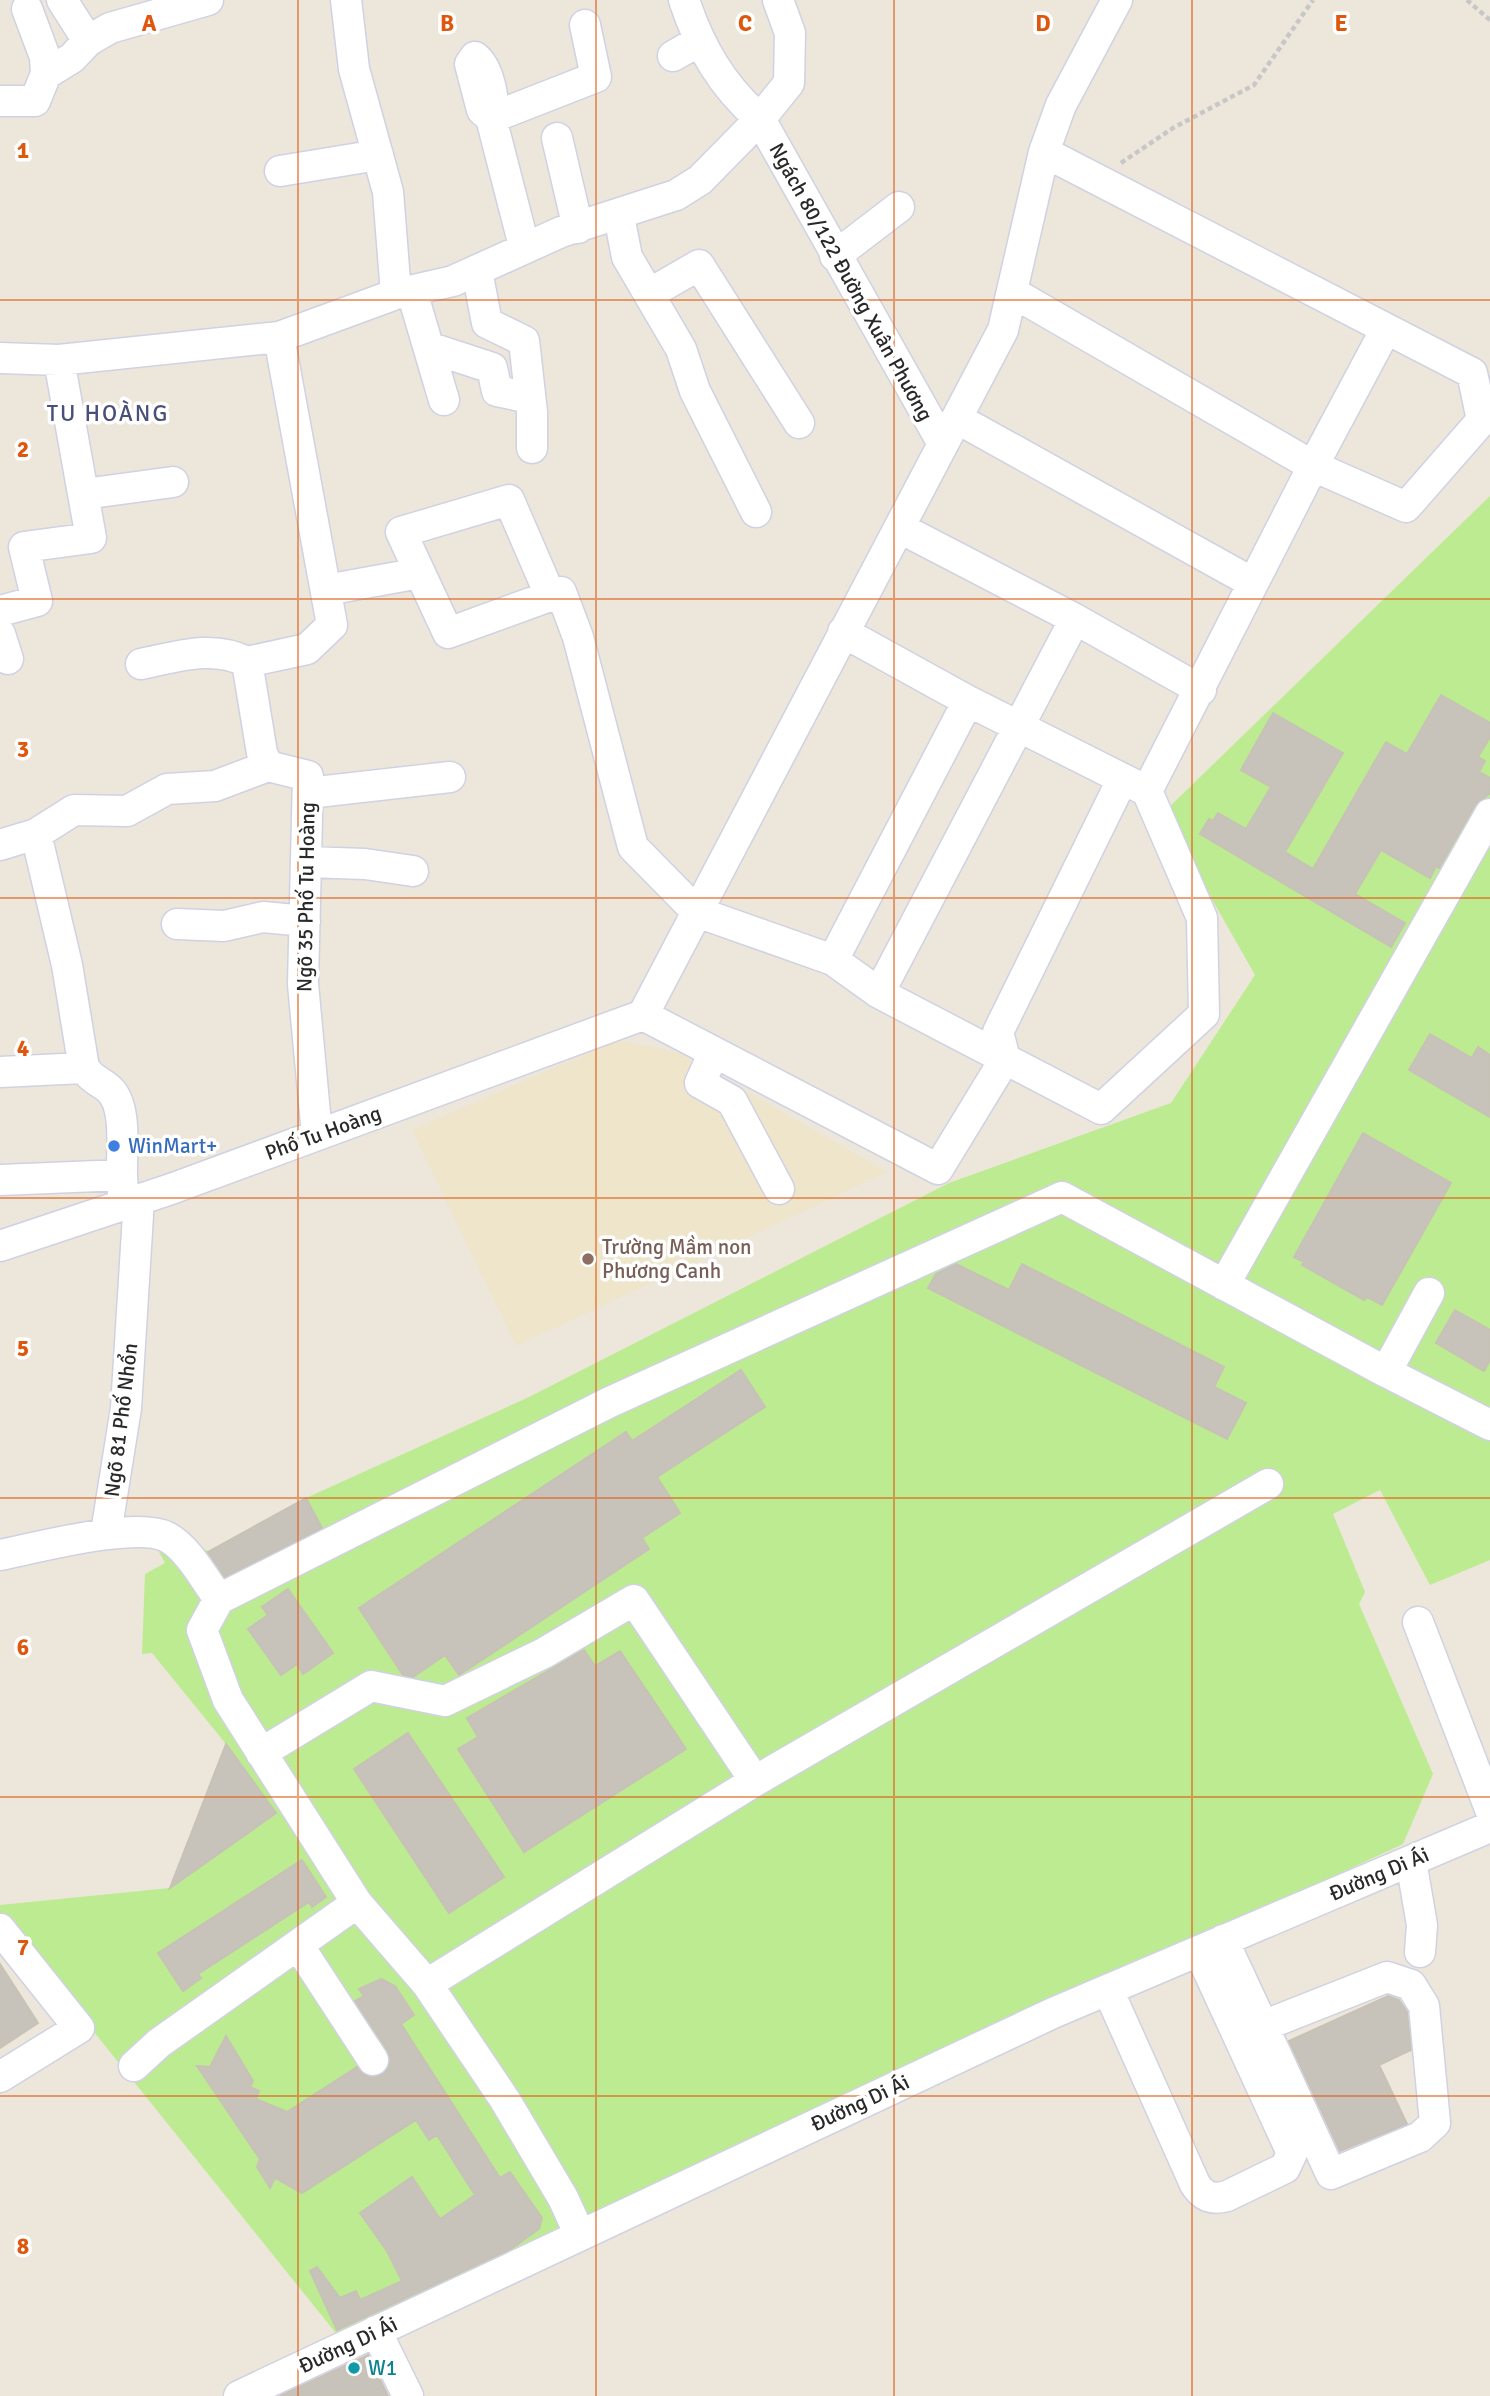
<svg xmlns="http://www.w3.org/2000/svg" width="1490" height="2396" viewBox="0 0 1490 2396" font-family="Signika,sans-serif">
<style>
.education{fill:#eee5ca}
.pitch{fill:#bdeb91}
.building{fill:#c7c3bb;stroke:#c7c2b5;stroke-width:2}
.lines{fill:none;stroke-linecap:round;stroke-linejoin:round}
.minor-casing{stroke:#d0d2e3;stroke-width:33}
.path{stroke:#c7c7c7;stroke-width:4.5;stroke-dasharray:5 3.5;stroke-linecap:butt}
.minor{stroke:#fff;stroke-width:30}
.grid{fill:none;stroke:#de570d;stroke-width:2;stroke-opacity:0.55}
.shop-dot{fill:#3f7fe0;stroke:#fff;stroke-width:2.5}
.education-dot{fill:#8d6e63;stroke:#fff;stroke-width:2.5}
.culture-dot{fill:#0f9aa8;stroke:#fff;stroke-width:2.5}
.labels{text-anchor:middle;stroke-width:7;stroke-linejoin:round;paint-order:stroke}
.street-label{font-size:21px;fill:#292929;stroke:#fff}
.shop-label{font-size:21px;fill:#366cbe;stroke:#fff;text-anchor:start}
.education-label{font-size:21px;fill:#785e54;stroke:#fff;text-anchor:start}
.culture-label{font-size:21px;fill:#0d838f;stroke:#fff;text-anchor:start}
.neighbourhood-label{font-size:23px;letter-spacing:2px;fill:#494e7b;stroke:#fff}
.grid-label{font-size:23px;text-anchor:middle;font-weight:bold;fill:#de570d;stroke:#fff;stroke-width:7;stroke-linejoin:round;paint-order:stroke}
</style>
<rect width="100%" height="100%" fill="#ece6db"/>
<path class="education" d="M618 1040 679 1053 887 1172 516 1346 412 1130Z"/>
<path class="pitch" d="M1490 496V1560L1430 1585 1380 1490 1333 1514 1365 1592 1359 1604 1433 1774 1403 1844 339 2337 0 1915V1905L170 1888 226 1744 152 1653 142 1654 145 1574 165 1563 158 1550 184 1541 208 1551 306 1498 527 1398 949 1183 1171 1103 1255 975 1163 813Z"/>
<path class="building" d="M1441 695 1490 723V737L1478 757 1485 761 1479 772 1490 778V793L1475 805 1439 868 1436 866 1430 878 1381 850 1355 894 1405 923 1391 947 1200 834 1209 819 1213 821 1218 813 1246 829 1271 787 1241 770 1273 713 1343 753 1285 852 1313 869 1386 742 1407 754Z
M1430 1034 1472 1058 1478 1047 1490 1055V1117L1409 1070Z
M1363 1133 1451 1183 1382 1305 1367 1297 1364 1300 1302 1265 1304 1262 1294 1257Z
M956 1264 1009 1290 1022 1264 1224 1367 1214 1387 1246 1403 1227 1439 928 1288 936 1274Z
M1455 1310 1490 1330V1360L1484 1371 1436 1343Z
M741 1370 765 1407 657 1477 680 1513 642 1538 649 1549 459 1675 445 1655 413 1677 403 1675 359 1608 626 1432 632 1441Z
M306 1498 322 1528 225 1577 208 1552Z
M288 1589 333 1653 303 1674 297 1664 281 1675 248 1629 268 1615 262 1607Z
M584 1650 595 1666 620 1651 686 1749 524 1852 458 1749 478 1737 467 1718Z
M408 1733 504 1877 449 1913 354 1769Z
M226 1744 276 1813 170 1888Z
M302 1860 326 1897 312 1907 309 1902 198 1974 201 1978 183 1991 158 1953Z
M0 1964 38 2023 0 2048Z
M381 1979 395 1986 414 2015 401 2024 500 2178 510 2172 542 2218 539 2229 511 2249 337 2330 310 2271 317 2267 340 2298 356 2291 360 2300 402 2281 387 2251 360 2213 412 2177 440 2219 475 2195 437 2135 429 2140 416 2120 302 2193 275 2178 270 2188 257 2167 260 2159 197 2066 210 2067 226 2036 253 2081 250 2087 259 2091 256 2099 287 2112 357 2067 366 2076 382 2075 389 2067 388 2051 355 2001 364 1996 359 1989Z
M1388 1996 1399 2000 1407 2012 1411 2050 1379 2065 1407 2124 1340 2151 1289 2041Z
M368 2355 388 2396H280Z"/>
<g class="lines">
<defs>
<path id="minor" d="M62 0 88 41
M346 0 354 69 388 192 396 294
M684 0C700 48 722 86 760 119L943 444
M27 9 45 57 46 74
M673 56 699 41
M0 101H35L46 74 72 58 88 41 110 28 208 0
M491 118C496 102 489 68 475 57L470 64 482 110 491 118 524 246
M491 118 596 77 585 25
M557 138 578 228
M280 171 378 155
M619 216 627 257 681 349 695 391 756 512
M835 256 899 207
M477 271 487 323 524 341 532 412V448
M412 292 444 400
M1012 292 1313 466 1406 507 1482 420 1472 373 1044 152
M649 294 699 265 799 423
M431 348 492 368 497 391 530 398
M0 358 59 360 279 337 396 294 453 281 561 232 676 195 700 180 760 119 789 83 790 33 778 0
M958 419 1253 583
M84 494 173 482
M900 528 1075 619 1201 690
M326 590 420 573
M550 595 509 500 401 532 448 633 561 592 578 637 633 847 697 912 833 960 879 993 1101 1109 1204 1014 1202 918 1147 791 968 701 843 632
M0 611 37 601 24 547 91 538 59 360
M0 634 8 659
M247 662 307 649 332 625 279 337
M247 662 262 753 268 766
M141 664C176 657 213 644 247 662
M268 766 308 776 303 984 317 1135
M1147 791 1313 466 1386 329
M308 793 450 777
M36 834 67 965 84 1068C94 1082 99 1080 109 1089 128 1106 121 1152 122 1175
M0 845 36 834 74 810 127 811 167 789 215 786 268 766
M307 862 365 864 413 871
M177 924 224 926 263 917 305 921
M833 960 968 701
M879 993 1075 619
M643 1015 1003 330 1044 152 1061 105 1117 0
M643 1015 938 1169 1005 1059 998 1032 1122 780
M714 1052 700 1083 732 1101 779 1189
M0 1072 84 1068
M0 1180 122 1175 123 1194
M0 1246 171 1189 643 1015
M1224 1285 1490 814
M1386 1372 1429 1293
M106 1533 126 1408 139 1199
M0 1555C36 1548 136 1521 167 1537 188 1548 205 1580 219 1599L202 1630 228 1700 357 1903 427 1984 505 2100 563 2198 580 2235
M219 1599 610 1402 1062 1197 1386 1372 1490 1425
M1418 1622 1490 1809
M261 1753 371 1686 445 1701 544 1653 634 1600 755 1781
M1411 1861 1422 1925 1420 1952
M0 1929 79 2028 0 2077
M1223 1940 1263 2026 1387 1977 1411 1985 1424 2006 1435 2123 1420 2137 1331 2174 1263 2026
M298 1945 373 2060
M427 1984 755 1781 1268 1484
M1108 1990 1195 2184C1203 2197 1213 2200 1227 2196L1285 2168 1292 2153 1199 1951
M134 2066 159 2043 357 1903
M376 2331 408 2396
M239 2396 1053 2013 1490 1827"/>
</defs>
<use href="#minor" class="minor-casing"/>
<path class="path" d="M1467 0 1490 20
M1121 163 1173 128 1254 85 1313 0"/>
<use href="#minor" class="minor"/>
</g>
<path class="grid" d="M298 0V2396M596 0V2396M894 0V2396M1192 0V2396M0 300H1490M0 599H1490M0 898H1490M0 1198H1490M0 1498H1490M0 1797H1490M0 2096H1490"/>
<circle class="shop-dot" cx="114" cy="1146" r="7"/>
<circle class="education-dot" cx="588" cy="1259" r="7"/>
<circle class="culture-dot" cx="354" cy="2368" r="7"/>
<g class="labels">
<g class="street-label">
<text transform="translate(851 282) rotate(61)" y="7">Ngách 80/122 Đường Xuân Phương</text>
<text transform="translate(306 897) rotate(-89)" y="7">Ngõ 35 Phố Tu Hoàng</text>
<text transform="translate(323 1133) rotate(-20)" y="7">Phố Tu Hoàng</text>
<text transform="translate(121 1420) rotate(-83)" y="7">Ngõ 81 Phố Nhổn</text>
<text transform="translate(1379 1874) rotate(-23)" y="7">Đường Di Ái</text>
<text transform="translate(860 2103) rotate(-25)" y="7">Đường Di Ái</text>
<text transform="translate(348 2345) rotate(-25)" y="7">Đường Di Ái</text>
</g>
<g class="shop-label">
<text x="128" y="1153">WinMart+</text>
</g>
<g class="education-label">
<text x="602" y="1254">Trường Mầm non<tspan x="602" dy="24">Phương Canh</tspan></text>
</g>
<g class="culture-label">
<text x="368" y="2375">W1</text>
</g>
<g class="neighbourhood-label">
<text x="108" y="421">TU HOÀNG</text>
</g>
</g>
<g class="grid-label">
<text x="149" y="31">A</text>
<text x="447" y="31">B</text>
<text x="745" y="31">C</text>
<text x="1043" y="31">D</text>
<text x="1341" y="31">E</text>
<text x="23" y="158">1</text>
<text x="23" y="457">2</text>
<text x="23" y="757">3</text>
<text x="23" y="1056">4</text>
<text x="23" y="1356">5</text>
<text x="23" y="1655">6</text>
<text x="23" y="1955">7</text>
<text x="23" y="2254">8</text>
</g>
</svg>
